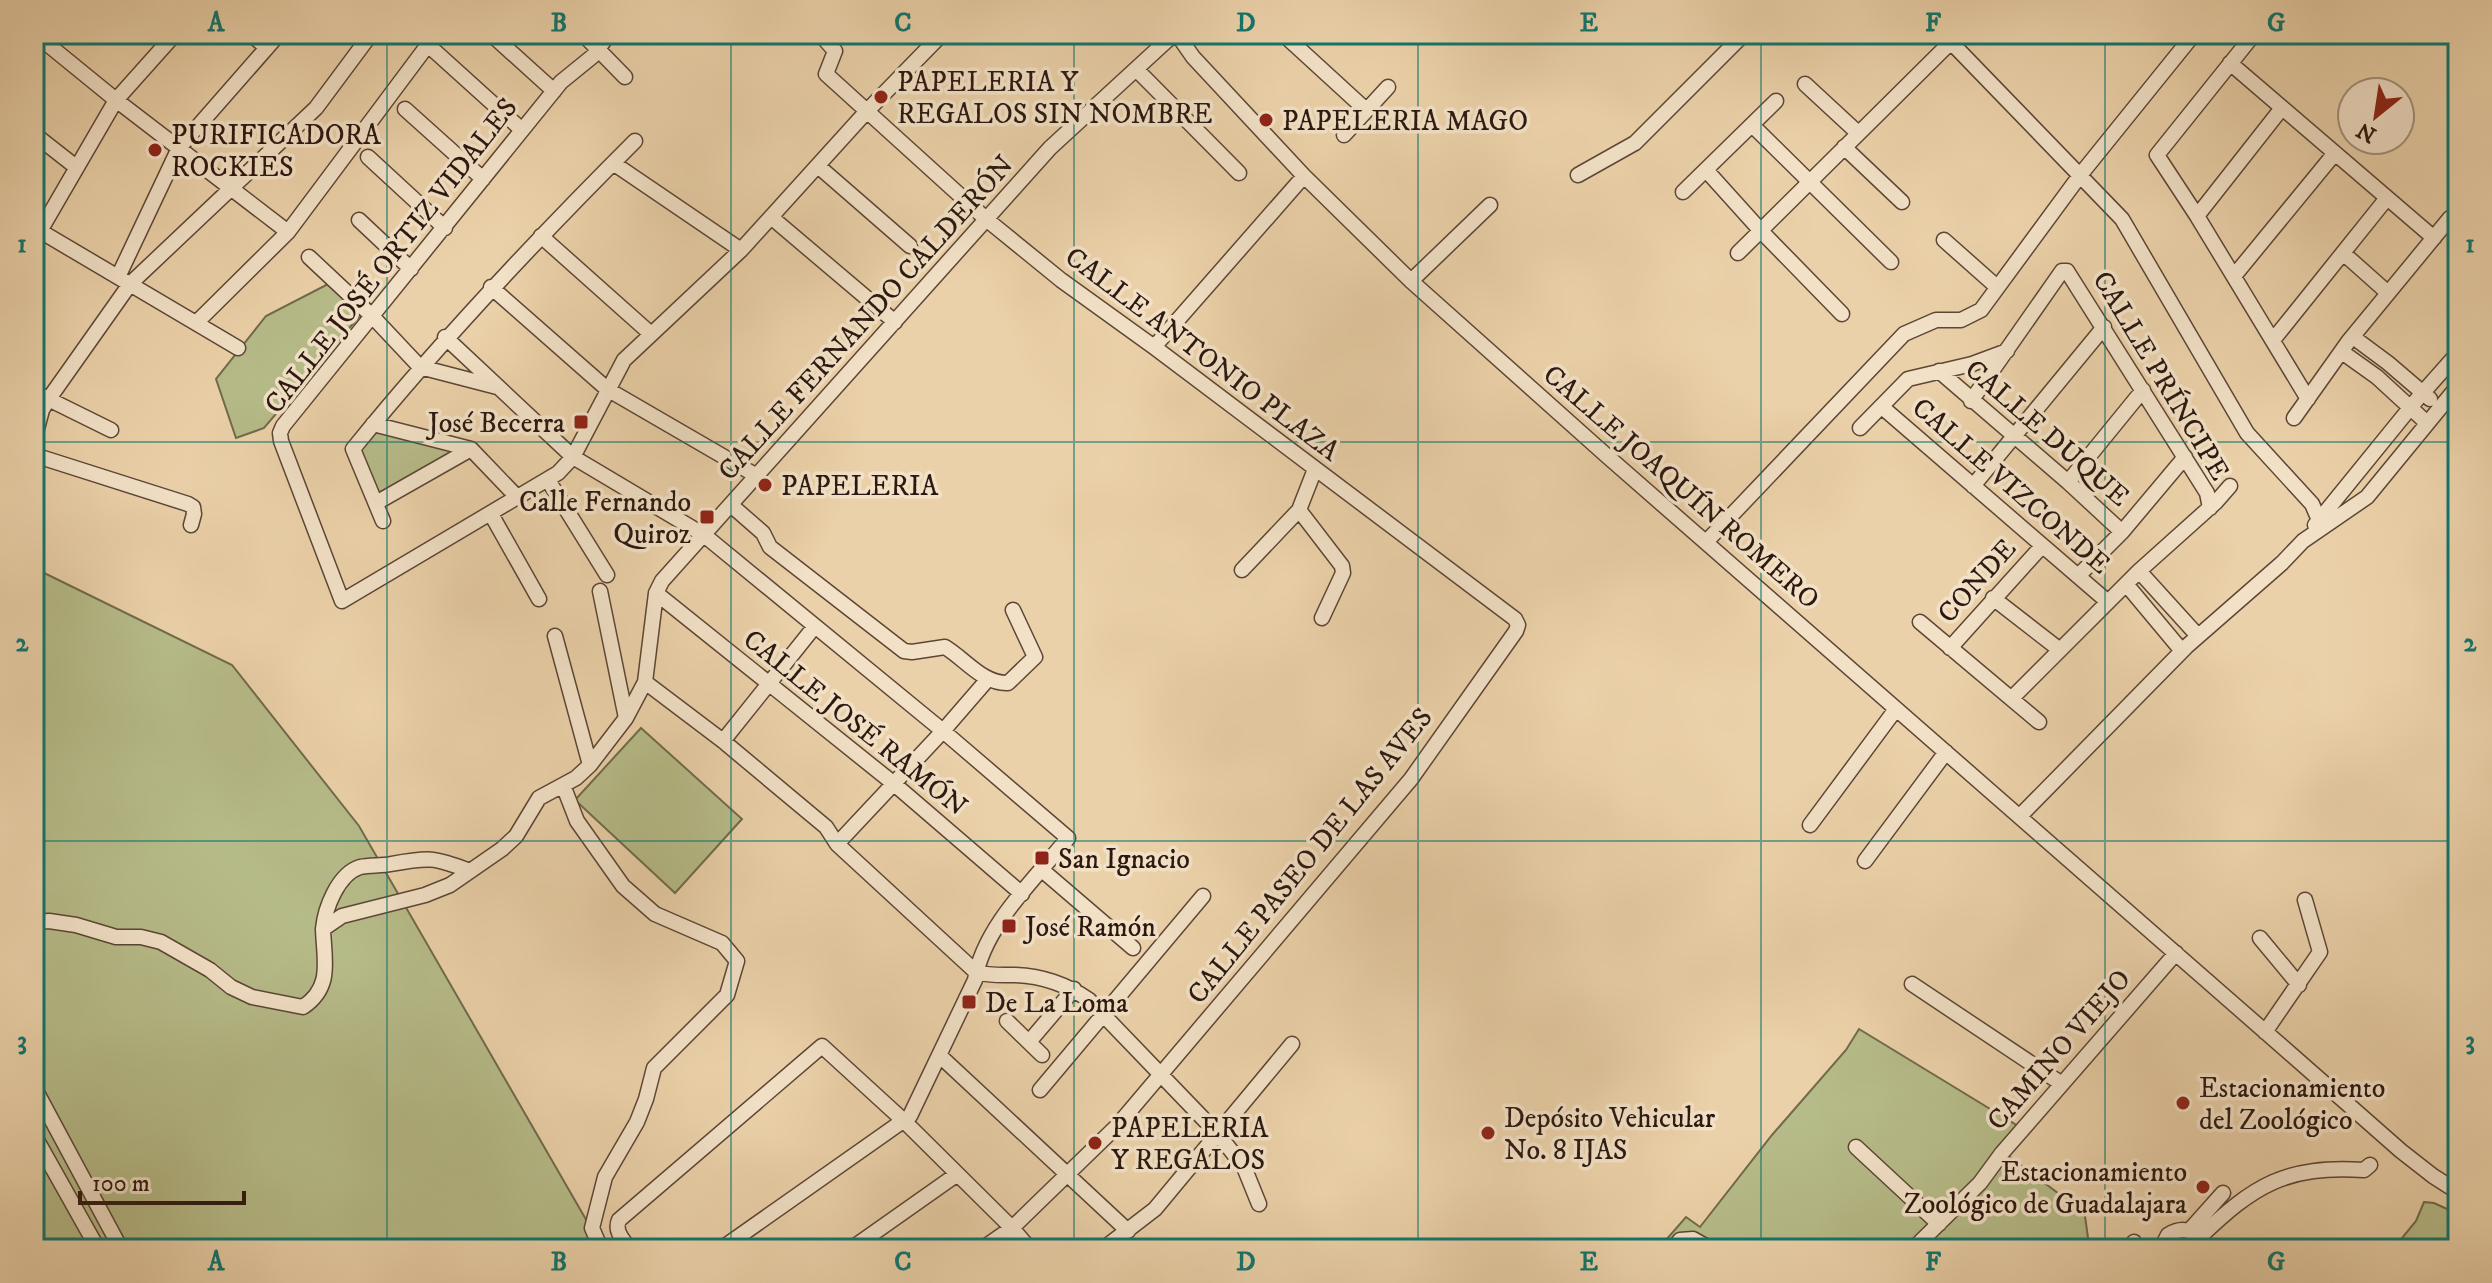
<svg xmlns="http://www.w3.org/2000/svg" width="2492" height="1283" viewBox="0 0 2492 1283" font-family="'IM FELL DW Pica',serif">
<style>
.green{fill:#b6bc89;stroke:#716a4c;stroke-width:2}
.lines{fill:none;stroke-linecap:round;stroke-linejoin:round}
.minor-casing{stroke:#5c4636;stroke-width:17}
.minor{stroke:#f2e1c7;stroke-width:14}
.grid{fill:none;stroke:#0f766e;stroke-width:2;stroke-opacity:0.55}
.poi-dot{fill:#8f2418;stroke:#f2e1c7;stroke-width:3}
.labels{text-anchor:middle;stroke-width:7;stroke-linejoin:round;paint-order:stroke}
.poi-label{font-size:28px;fill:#2c1810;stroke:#f2e1c7;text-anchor:start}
.street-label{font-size:28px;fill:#2c1810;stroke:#f2e1c7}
.neatline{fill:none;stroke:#0f766e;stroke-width:3}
.grid-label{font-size:26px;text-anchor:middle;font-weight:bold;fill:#0f766e}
</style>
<rect width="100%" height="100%" fill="#ebd1a9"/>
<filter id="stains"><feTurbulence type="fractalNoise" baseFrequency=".0025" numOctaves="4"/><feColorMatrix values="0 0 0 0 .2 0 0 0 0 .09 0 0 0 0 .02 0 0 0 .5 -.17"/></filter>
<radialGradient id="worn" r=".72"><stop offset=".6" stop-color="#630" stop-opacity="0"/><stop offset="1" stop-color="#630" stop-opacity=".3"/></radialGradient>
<path class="green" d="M332 282 364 311 264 428 236 438 216 379 266 316Z
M374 426 467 450 377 500 355 450Z
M34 568 232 665 359 826 603 1249H34Z
M641 728 742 819 675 893 575 800Z
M1859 1029 2018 1126 1999 1149 2066 1199 2082 1205C2086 1213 2087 1237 2090 1249H1658L1686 1217 1700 1227 1772 1135 1846 1050Z
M2424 1202 2434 1203 2458 1214V1249H2393L2416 1221Z"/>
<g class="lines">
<defs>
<path id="minor" d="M35 34 116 100 288 232
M251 34 267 48
M491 34 554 91
M583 34 625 77
M609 34 593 56 561 82 283 426 280 433 281 441 342 601 558 473 573 457 624 360 741 250 867 111 942 34
M820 34 835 51 826 74 986 219 1061 280 1154 347 1515 619 1518 625 1516 631 1411 779 1117 1126 1012 1228 982 1249
M1177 34 1193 57 1304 176 1411 281 1607 456 2293 1056 2401 1151 2433 1176 2458 1192
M1283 34 1366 110
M1943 34 2122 219 2247 433 2312 504 2322 527
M2250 39 2157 155 2197 216 2308 399
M428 45 522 130
M2230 63 2434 238
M1136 69 1239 173
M1805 84 1858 133
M405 109 483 179
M1752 125 1891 262
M34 134 76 167
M1344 135 1388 87
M1844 147 1902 202
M368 157 445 228
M613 163 741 250
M818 166 910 246
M1706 170 1761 231 1842 314
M1578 175 1635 143 1744 34
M1683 192 1776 101
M2197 216 2282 108
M771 217 895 322
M359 220 411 269
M35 228 238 348
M40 231 116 100 175 34
M541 236 651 334
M1944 240 1997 287
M1738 253 1959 34
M2343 253 2388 293
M309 257 372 316 420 367 497 387
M2234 276 2335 153
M118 277 179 148 279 34
M1411 281 1490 205
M491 287 607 389 757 476
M196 323 288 232 436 34
M445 337 573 457 704 535 943 731 1068 838C1035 879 983 927 975 980L910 1116 721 1249
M2353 337 2388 363 2430 399
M2273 340 2387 198
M1154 347 1304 176
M2342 352 2377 377 2427 423
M1939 371 2068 482 2122 532
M34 392 111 430
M1971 401 2062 271H2067L2207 493 2210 508
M1882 407 2108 602
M2294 418 2348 342 2450 218
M373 424 471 449 518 498
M1860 428 1908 379 1972 364 2007 351
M34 440 42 410 48 400 130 284 316 108 371 34
M34 455 188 504 193 507 194 514 191 525
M548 480 607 575
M2068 482 2143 390
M1973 486 2104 327
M376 503 471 449
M731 505 763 533 770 547 904 651 912 652 945 647C965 659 983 684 1008 683L1035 657 1013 610
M1299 510 1342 566 1343 573 1322 618
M491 514 539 599
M383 521 353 449C441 340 536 240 635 141
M2315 525 2419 397 2458 353
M1707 541 1904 334 1936 320H1961L1981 310 2081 174 2194 34
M1242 570 1299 510 1315 469
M2139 571 2198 636
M2078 576 2122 532 2185 457
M2126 584 2182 651
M600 591 626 718
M656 593 893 783 1022 894
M1993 598 2060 650
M1920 622 2039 722
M555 636 590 765
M1950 648 2042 546
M645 682 723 741 826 827 837 844 976 972C989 976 1001 975 1015 975 1043 976 1066 984 1089 1000L1218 1134 1244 1167 1259 1204
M2012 698 2139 571 2216 502 2230 486
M723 741 815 626
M563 785 577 821 623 886 655 914 722 943 737 961 727 995 654 1068 646 1099 637 1122 605 1177 592 1228 601 1249
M2020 816 2187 646 2282 563 2303 541 2367 497 2458 386
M1810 825 1896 709
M837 844 943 731 988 679
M1865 861 1946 752
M1042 870 1133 948
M34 922 49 921 76 925 116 937H141L161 942 210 970 231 987 252 997 303 1007C333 987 324 960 323 929L342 916 425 895 450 885 502 849 516 836 539 798 576 778 590 765 626 718 645 682 656 593 662 581 1050 148 1174 34
M323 929C325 908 338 874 360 867 370 865 381 866 391 864 429 857 434 857 470 871
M2260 938 2299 985
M1912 984 2062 1084
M1007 1021 1042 1055
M2265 1032 2320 952 2305 900
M1029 1042 1074 989
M939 1055 1128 1231
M34 1087 121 1249
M1040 1090 1203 896
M34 1135 98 1249
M1856 1147 1939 1224
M2189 1231 2223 1193
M2199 1238C2254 1185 2286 1165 2364 1170L2370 1165
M2134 1242 2137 1249
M630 1249C623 1240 614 1231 619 1220L822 1046 904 1121 1012 1228 1030 1249
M851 1249 956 1175
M1103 1249 1155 1209 1292 1044
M1673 1249 1680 1240 1693 1239 1711 1249
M1913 1249 1980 1183 2002 1153 2176 953
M2161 1249 2168 1235C2184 1225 2199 1231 2204 1249"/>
</defs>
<use href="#minor" class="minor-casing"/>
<use href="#minor" class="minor"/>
</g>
<path class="grid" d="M387 34V1249M731 34V1249M1074 34V1249M1418 34V1249M1761 34V1249M2105 34V1249M34 442H2458M34 841H2458"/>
<g class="poi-dot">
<circle cx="881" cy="97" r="8"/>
<circle cx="1266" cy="120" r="8"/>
<circle cx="155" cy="150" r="8"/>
<rect x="573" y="414" width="16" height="16" rx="4"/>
<circle cx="765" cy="485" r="8"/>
<rect x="699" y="509" width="16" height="16" rx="4"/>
<rect x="1034" y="850" width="16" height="16" rx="4"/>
<rect x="1001" y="918" width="16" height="16" rx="4"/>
<rect x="961" y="994" width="16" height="16" rx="4"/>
<circle cx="2183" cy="1103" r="8"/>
<circle cx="1488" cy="1133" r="8"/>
<circle cx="1095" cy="1143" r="8"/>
<circle cx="2203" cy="1187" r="8"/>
</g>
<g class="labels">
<g class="poi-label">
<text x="897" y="91">PAPELERIA Y<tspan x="897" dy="32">REGALOS SIN NOMBRE</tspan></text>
<text x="1282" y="130">PAPELERIA MAGO</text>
<text x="171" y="144">PURIFICADORA<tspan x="171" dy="32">ROCKIES</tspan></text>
<text x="565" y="432" text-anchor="end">José Becerra</text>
<text x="781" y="495">PAPELERIA</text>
<text x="691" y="511" text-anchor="end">Calle Fernando<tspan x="691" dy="32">Quiroz</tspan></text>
<text x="1058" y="868">San Ignacio</text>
<text x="1025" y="936">José Ramón</text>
<text x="985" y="1012">De La Loma</text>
<text x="2199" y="1097">Estacionamiento<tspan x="2199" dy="32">del Zoológico</tspan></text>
<text x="1504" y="1127">Depósito Vehicular<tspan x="1504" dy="32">No. 8 IJAS</tspan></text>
<text x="1111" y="1137">PAPELERIA<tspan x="1111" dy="32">Y REGALOS</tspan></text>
<text x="2187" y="1181" text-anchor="end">Estacionamiento<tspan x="2187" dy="32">Zoológico de Guadalajara</tspan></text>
</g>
<g class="street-label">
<text transform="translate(390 255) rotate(-52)" y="10">CALLE JOSÉ ORTIZ VIDALES</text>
<text transform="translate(865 317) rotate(-48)" y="10">CALLE FERNANDO CALDERÓN</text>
<text transform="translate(1203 353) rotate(37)" y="10">CALLE ANTONIO PLAZA</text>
<text transform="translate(2162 375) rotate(59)" y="10">CALLE PRÍNCIPE</text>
<text transform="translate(2048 432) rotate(41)" y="10">CALLE DUQUE</text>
<text transform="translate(2012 485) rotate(41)" y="10">CALLE VIZCONDE</text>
<text transform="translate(1682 486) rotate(41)" y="10">CALLE JOAQUÍN ROMERO</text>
<text transform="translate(1976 580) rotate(-48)" y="10">CONDE</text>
<text transform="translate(856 722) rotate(39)" y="10">CALLE JOSÉ RAMÓN</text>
<text transform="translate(1309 855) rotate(-51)" y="10">CALLE PASEO DE LAS AVES</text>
<text transform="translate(2058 1049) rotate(-49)" y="10">CAMINO VIEJO</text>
</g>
</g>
<rect width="2492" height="1283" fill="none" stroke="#ebd1a9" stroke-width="88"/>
<g transform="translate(2376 116) rotate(210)"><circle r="38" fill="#f2e1c7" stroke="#a3917e" stroke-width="2"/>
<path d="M0-6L14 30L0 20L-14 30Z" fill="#8f2418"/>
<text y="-12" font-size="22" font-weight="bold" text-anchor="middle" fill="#2c1810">N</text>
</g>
<path d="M80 1191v12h164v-12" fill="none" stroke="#2c1810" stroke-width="4"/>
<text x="92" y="1191" font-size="24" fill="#2c1810" stroke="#f2e1c7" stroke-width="6" paint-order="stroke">100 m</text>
<rect x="44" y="44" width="2404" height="1195" class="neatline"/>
<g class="grid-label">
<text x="216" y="31">A</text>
<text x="559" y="31">B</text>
<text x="903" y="31">C</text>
<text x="1246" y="31">D</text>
<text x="1589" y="31">E</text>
<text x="1933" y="31">F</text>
<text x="2276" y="31">G</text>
<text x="22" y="252">1</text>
<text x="2470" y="252">1</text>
<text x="22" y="651">2</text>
<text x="2470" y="651">2</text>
<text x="22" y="1049">3</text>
<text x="2470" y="1049">3</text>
<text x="216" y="1270">A</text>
<text x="559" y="1270">B</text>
<text x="903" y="1270">C</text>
<text x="1246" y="1270">D</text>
<text x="1589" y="1270">E</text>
<text x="1933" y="1270">F</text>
<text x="2276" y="1270">G</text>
</g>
<rect width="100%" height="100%" filter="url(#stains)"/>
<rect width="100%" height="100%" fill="url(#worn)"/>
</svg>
